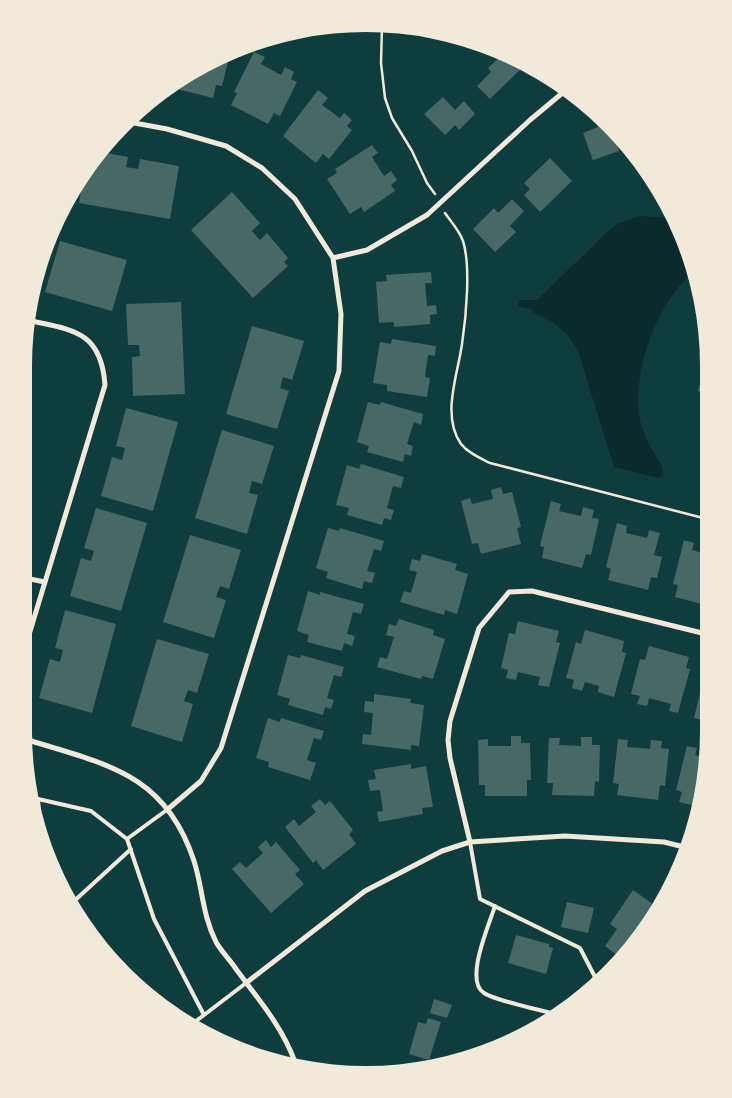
<svg xmlns="http://www.w3.org/2000/svg" width="732" height="1098" viewBox="0 0 732 1098" font-family="Barlow,sans-serif">
<style>
.water{fill:#0a2a2b}
.building{fill:#486865}
.lines{fill:none;stroke-linecap:round;stroke-linejoin:round}
.path{stroke:#f1e9da;stroke-width:2.5}
.service{stroke:#f1e9da;stroke-width:4}
.minor{stroke:#f1e9da;stroke-width:5}
</style>
<rect width="100%" height="100%" fill="#0f3d3e"/>
<path class="water" d="M639 216 674 218 694 272C657 300 629 377 641 424 645 439 655 454 663 468L662 476 658 478 614 467 578 351 567 334 552 322 533 313 531 309 518 306 520 300H537L609 230 620 223Z"/>
<path class="building" d="M254 52 265 57 261 64 281 75 285 67 294 72 291 79 297 82 280 116 274 113 268 124 231 105 237 93 234 92Z
M230 53 222 86 216 85 213 98 173 88 174 84 215 59Z
M503 54 524 66 490 99 477 86 491 72 488 68Z
M318 90 328 98 322 105 340 118 344 113 352 120 347 126 352 130 329 159 323 154 316 163 283 136Z
M443 97 455 110 464 101 475 114 459 130 455 125 445 135 424 114Z
M600 118 615 133 619 151 593 160 583 133 598 127 595 120Z
M372 145 378 153 372 157 384 176 391 171 397 180 391 185 395 191 364 212 361 207 350 214 327 179 337 173 335 169Z
M101 152 128 157 126 167 138 169 140 159 179 166 170 219 79 203 83 178Z
M550 158 572 181 540 212 524 195 530 189 524 183Z
M232 192 260 223 252 231 260 240 267 233 288 258 284 262 288 266 253 298 191 230Z
M512 199 524 211 510 226 516 232 495 252 473 229 494 208 498 213Z
M60 241 127 260 112 311 45 292Z
M431 272 432 283H425L427 306 436 305 437 314 430 315V324L394 327V322L379 323 376 282 387 281 386 275Z
M181 302 185 394 133 396 132 357 140 356 139 345H128L126 304Z
M252 326 304 341 292 380 283 377 280 388 289 391 277 429 226 414Z
M392 339 436 346 435 356 428 355 425 377 430 378 427 397 387 391V385L373 383 380 342 391 344Z
M706 364H707V394L698 391Z
M368 402 380 405 381 402 423 414 421 425 414 422 407 444 413 446 411 456 405 454 403 462 367 452 369 446 357 442Z
M126 408 178 422 153 511 101 496 112 457 122 460 125 448 116 446Z
M222 430 274 446 262 484 252 481 249 493 258 495 247 534 195 518Z
M361 464 404 477 401 488 393 486 387 508 394 510 391 520 384 518 382 525 347 515 349 508 336 505 347 465 359 469Z
M501 487 503 494 512 492 521 527 517 528 521 544 481 554 478 543 472 544 461 501 470 498 472 504 493 499 491 490Z
M551 501 561 504 559 511 581 516 583 507 594 510 592 518 599 519 591 555 586 554 582 568 542 558 544 547 540 546Z
M96 508 147 523 121 611 70 596 81 558 91 561 94 551 84 548Z
M617 523 627 526 626 533 647 538 649 530 660 533 654 555 662 557 657 578 651 577 648 590 608 580 611 569 606 567Z
M328 528 339 531 340 528 384 541 381 551 374 549 367 571 375 573 372 583 364 581 362 589 326 578 328 572 316 568Z
M190 535 241 550 229 589 220 586 216 597 226 600 214 638 163 622Z
M684 540 694 543 692 550 706 554V605L675 597 678 585 673 584Z
M422 554 457 564 455 570 468 574 457 614 445 610 444 615 400 602 404 591 411 593 417 572 409 570 412 559 420 561Z
M308 591 320 595V592L364 604 361 614 353 612 347 634 355 636 352 646 344 643 342 651 307 642 309 635 297 631Z
M65 610 116 624 92 713 39 698 50 659 60 662 63 650 55 648Z
M399 619 434 630 433 635 445 639 433 679 422 676 421 679 377 667 380 657 387 659 394 637 386 635 389 624 396 626Z
M518 621 559 631 556 642 560 643 549 687 538 685 540 677 518 672 516 680 506 678 508 670 501 668 509 633 515 634Z
M585 630 624 641 622 652 626 653 614 697 598 692 599 686 585 682 582 691 572 688 574 680 566 678 576 642 581 644Z
M157 639 209 654 197 693 188 690 184 701 193 704 182 742 131 726Z
M649 646 689 657 686 668 690 669 678 713 669 711 671 704 649 698 647 706 637 704 640 696 631 694 640 659 645 660Z
M288 655 300 658 301 655 344 667 341 677 334 675 327 698 334 700 331 709 325 707 323 715 288 705 290 699 277 695Z
M705 672H706V721L694 718Z
M374 694 411 699 410 703 424 705 419 746 411 745V750L362 744 363 734 371 735 373 713 364 712 365 701 374 702Z
M268 718 280 722 281 718 324 731 321 740 314 738 307 760 316 763 310 780 268 767 269 762 256 758Z
M511 736H521V743H530L531 780H527V796H485V785H479L478 740 488 739V746H511Z
M581 737H592V745H600L599 782 595 781 594 796 552 795 553 783H547L549 738H560L559 745 581 746Z
M618 739 628 740 627 747 650 749 651 740 662 741 661 748 669 749 665 786 660 785 658 800 617 795 619 784 613 783Z
M687 746 697 748 695 755 705 758V777L696 806 679 802 682 792 676 790Z
M411 764V769L426 766 433 807 422 808 423 814 379 822 377 812 383 811 380 790 370 791 368 780 376 779 374 770Z
M320 799 325 805 330 801 353 830 349 834 356 844 323 870 316 860 313 863 285 827 294 819 299 826 316 812 311 806Z
M266 840 271 847 276 842 300 870 295 874 304 884 271 913 232 869 240 862 246 868 263 853 258 847Z
M633 890 657 907 622 959 605 946 617 929 610 924Z
M567 902 594 908 588 933 561 927Z
M516 935 549 944V947L553 948 546 974 508 963Z
M434 999 452 1005 447 1018 430 1013Z
M428 1018 441 1022 429 1060 409 1054 418 1022 426 1024Z"/>
<g class="lines">
<path class="path" d="M382 26 381 63 385 98 392 118 412 151 427 183 435 194
M445 213C451 222 459 230 463 241 471 266 466 318 462 344 458 374 441 416 461 444 468 453 480 458 490 463L707 519"/>
<path class="service" d="M40 829 38 799 91 811 127 839 154 919 204 1015 192 1024
M127 839 168 809
M470 842 480 899 580 948 595 977 591 984
M72 903 131 849
M495 906C489 925 464 981 484 993 496 1001 538 1009 554 1014
M204 1015 246 983"/>
<path class="minor" d="M129 122 167 129 226 146 262 168 295 199 333 258 341 314 339 371 221 748 201 781 168 809
M333 258 367 250 427 215 530 120 566 90
M25 578 45 582
M24 651 105 385C101 330 72 330 27 320
M25 739C104 764 165 772 194 861 203 889 202 914 216 942 221 951 230 960 236 969 258 999 282 1026 295 1062
M470 842 450 758 448 740 450 721 479 628 509 592 532 591 706 634
M246 983 365 891 442 851 470 842 565 836 664 842 684 847"/>
</g>
<path d="M0 0H732V1098H0ZM366 32H366A334 334 0 0 1 700 366V732A334 334 0 0 1 366 1066H366A334 334 0 0 1 32 732V366A334 334 0 0 1 366 32Z" fill="#f1e9da" fill-rule="evenodd"/>
</svg>
